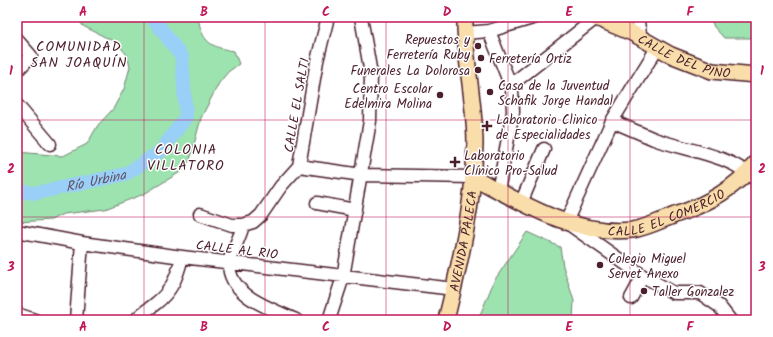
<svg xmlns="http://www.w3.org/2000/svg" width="773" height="337" viewBox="0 0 773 337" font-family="Kalam,sans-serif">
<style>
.green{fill:#9ce3b0;stroke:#73816e}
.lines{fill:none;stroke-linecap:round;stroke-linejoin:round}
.river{stroke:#9acff8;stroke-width:14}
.minor-casing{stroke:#4a1f2b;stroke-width:15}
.major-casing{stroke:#4a1f2b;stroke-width:18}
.minor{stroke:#fff;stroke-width:12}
.major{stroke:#f9ddab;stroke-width:15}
.grid{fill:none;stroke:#c2185b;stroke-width:1;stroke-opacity:0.55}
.poi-dot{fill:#4a1f2b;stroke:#fff;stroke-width:1.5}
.labels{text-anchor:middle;stroke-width:3;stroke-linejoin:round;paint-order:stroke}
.poi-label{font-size:13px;fill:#4a1f2b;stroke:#fff;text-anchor:start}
.street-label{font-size:13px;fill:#4a1f2b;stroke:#fff}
.neighbourhood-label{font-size:14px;letter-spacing:1px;fill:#4a1f2b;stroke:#fff}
.water-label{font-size:14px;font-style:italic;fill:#625468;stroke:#fff}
.neatline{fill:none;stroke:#c2185b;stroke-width:1.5}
.grid-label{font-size:13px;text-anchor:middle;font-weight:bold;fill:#c2185b}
</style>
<rect width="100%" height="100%" fill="#fff"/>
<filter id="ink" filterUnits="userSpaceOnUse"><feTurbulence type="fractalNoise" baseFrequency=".025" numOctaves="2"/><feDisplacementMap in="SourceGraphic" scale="8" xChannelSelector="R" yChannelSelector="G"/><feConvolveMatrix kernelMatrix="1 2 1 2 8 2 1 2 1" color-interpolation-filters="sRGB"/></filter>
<g filter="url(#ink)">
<path class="green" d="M77 17H198C202 42 210 47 234 51L239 64 228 72 219 83 201 118 190 160 182 171 144 194 105 209 63 214 51 220 17 222V152L63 156 87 144 98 125 113 109 124 89 130 67 127 55 117 43 83 26Z
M710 17H756V38H724L714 27Z
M527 232 560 247 563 266 574 301 573 320H478L494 281Z"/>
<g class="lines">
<path class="river" id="s1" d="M17 191 36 193 126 174 161 151 186 117 182 57 152 17"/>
<defs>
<path id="minor" d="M637 17 641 39
M489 31 512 89 513 112 498 191
M465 33 489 31 536 17
M17 40 31 56 17 71
M657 48 612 121 566 222 643 276 674 293H700L719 306 730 320
M512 89 517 80 596 18
M17 105 50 144
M612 121C626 127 640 133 654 139 688 151 729 154 756 180
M299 166 362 175 473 177
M317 203 355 210
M521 203 544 149
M200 214 232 225H243L253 222 261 215 281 186 299 166 317 61 328 17
M243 225C241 236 230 255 229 263 228 296 272 309 296 320
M17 231 82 243 182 257 454 289
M631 298 643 276
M17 314 35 320
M76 320 82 243
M136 320C142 312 148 310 155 304 172 291 177 277 182 257
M329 320 343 277 370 121 371 74 361 17"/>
<g id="major">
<path id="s2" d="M594 17 632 33 671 55 712 71 756 75"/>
<path id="s3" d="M473 177C522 203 574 236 632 230 646 228 662 220 675 215 706 205 735 188 756 163"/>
<path id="s4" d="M446 320C460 263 474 203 475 144 475 102 464 59 465 17"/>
</g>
</defs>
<use href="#minor" class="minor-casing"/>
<use href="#major" class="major-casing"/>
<use href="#minor" class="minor"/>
<use href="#major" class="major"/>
</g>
</g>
<path class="grid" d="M144 17V320M265 17V320M386 17V320M508 17V320M630 17V320M17 120H756M17 217H756"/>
<g class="poi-dot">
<circle cx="478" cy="46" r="4"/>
<circle cx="481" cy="58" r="4"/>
<circle cx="478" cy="70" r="4"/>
<circle cx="490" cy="92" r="4"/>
<circle cx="440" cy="95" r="4"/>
<path d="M485 120h4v4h4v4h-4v4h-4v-4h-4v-4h4z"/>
<path d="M453 156h4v4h4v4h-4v4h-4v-4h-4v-4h4z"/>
<circle cx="600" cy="265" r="4"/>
<circle cx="644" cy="291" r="4"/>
</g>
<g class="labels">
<g class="poi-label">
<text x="470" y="44" text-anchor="end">Repuestos y<tspan x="470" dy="15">Ferretería Ruby</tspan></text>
<text x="489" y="63">Ferretería Ortiz</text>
<text x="470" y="75" text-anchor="end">Funerales La Dolorosa</text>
<text x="498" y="90">Casa de la Juventud<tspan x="498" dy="15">Schafik Jorge Handal</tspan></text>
<text x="432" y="93" text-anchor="end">Centro Escolar<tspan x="432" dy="15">Edelmira Molina</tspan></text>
<text x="496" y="124">Laboratorio Clinico<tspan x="496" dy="15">de Especialidades</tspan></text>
<text x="464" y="160">Laboratorio<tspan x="464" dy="15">Clínico Pro-Salud</tspan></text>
<text x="608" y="263">Colegio Miguel<tspan x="608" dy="15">Servet Anexo</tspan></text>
<text x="652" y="296">Taller Gonzalez</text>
</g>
<g class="street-label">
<text dy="5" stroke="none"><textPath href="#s2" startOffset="99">CALLE DEL PINO</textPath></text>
<text transform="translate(296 105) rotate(-80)" y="5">CALLE EL SALTI</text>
<text dy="5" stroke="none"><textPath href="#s3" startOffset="208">CALLE EL COMERCIO</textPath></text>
<text dy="5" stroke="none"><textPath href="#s4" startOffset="81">AVENIDA PALECA</textPath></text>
<text transform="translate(237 249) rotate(7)" y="5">CALLE AL RIO</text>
</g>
<g class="neighbourhood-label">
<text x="79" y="51">COMUNIDAD<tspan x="79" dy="16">SAN JOAQUÍN</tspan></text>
<text x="186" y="154">COLONIA<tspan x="186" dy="16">VILLATORO</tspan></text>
</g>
<g class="water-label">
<text dy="5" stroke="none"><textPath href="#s1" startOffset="80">Río Urbina</textPath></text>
</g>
</g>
<rect width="773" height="337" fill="none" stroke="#fff" stroke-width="44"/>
<rect x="22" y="22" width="729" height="293" class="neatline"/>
<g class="grid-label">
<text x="83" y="16">A</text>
<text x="204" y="16">B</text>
<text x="326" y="16">C</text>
<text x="447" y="16">D</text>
<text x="569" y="16">E</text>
<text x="690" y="16">F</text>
<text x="11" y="75">1</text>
<text x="762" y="75">1</text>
<text x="11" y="173">2</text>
<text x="762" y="173">2</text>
<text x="11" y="271">3</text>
<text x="762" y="271">3</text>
<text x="83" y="331">A</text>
<text x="204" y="331">B</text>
<text x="326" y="331">C</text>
<text x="447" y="331">D</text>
<text x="569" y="331">E</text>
<text x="690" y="331">F</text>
</g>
</svg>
